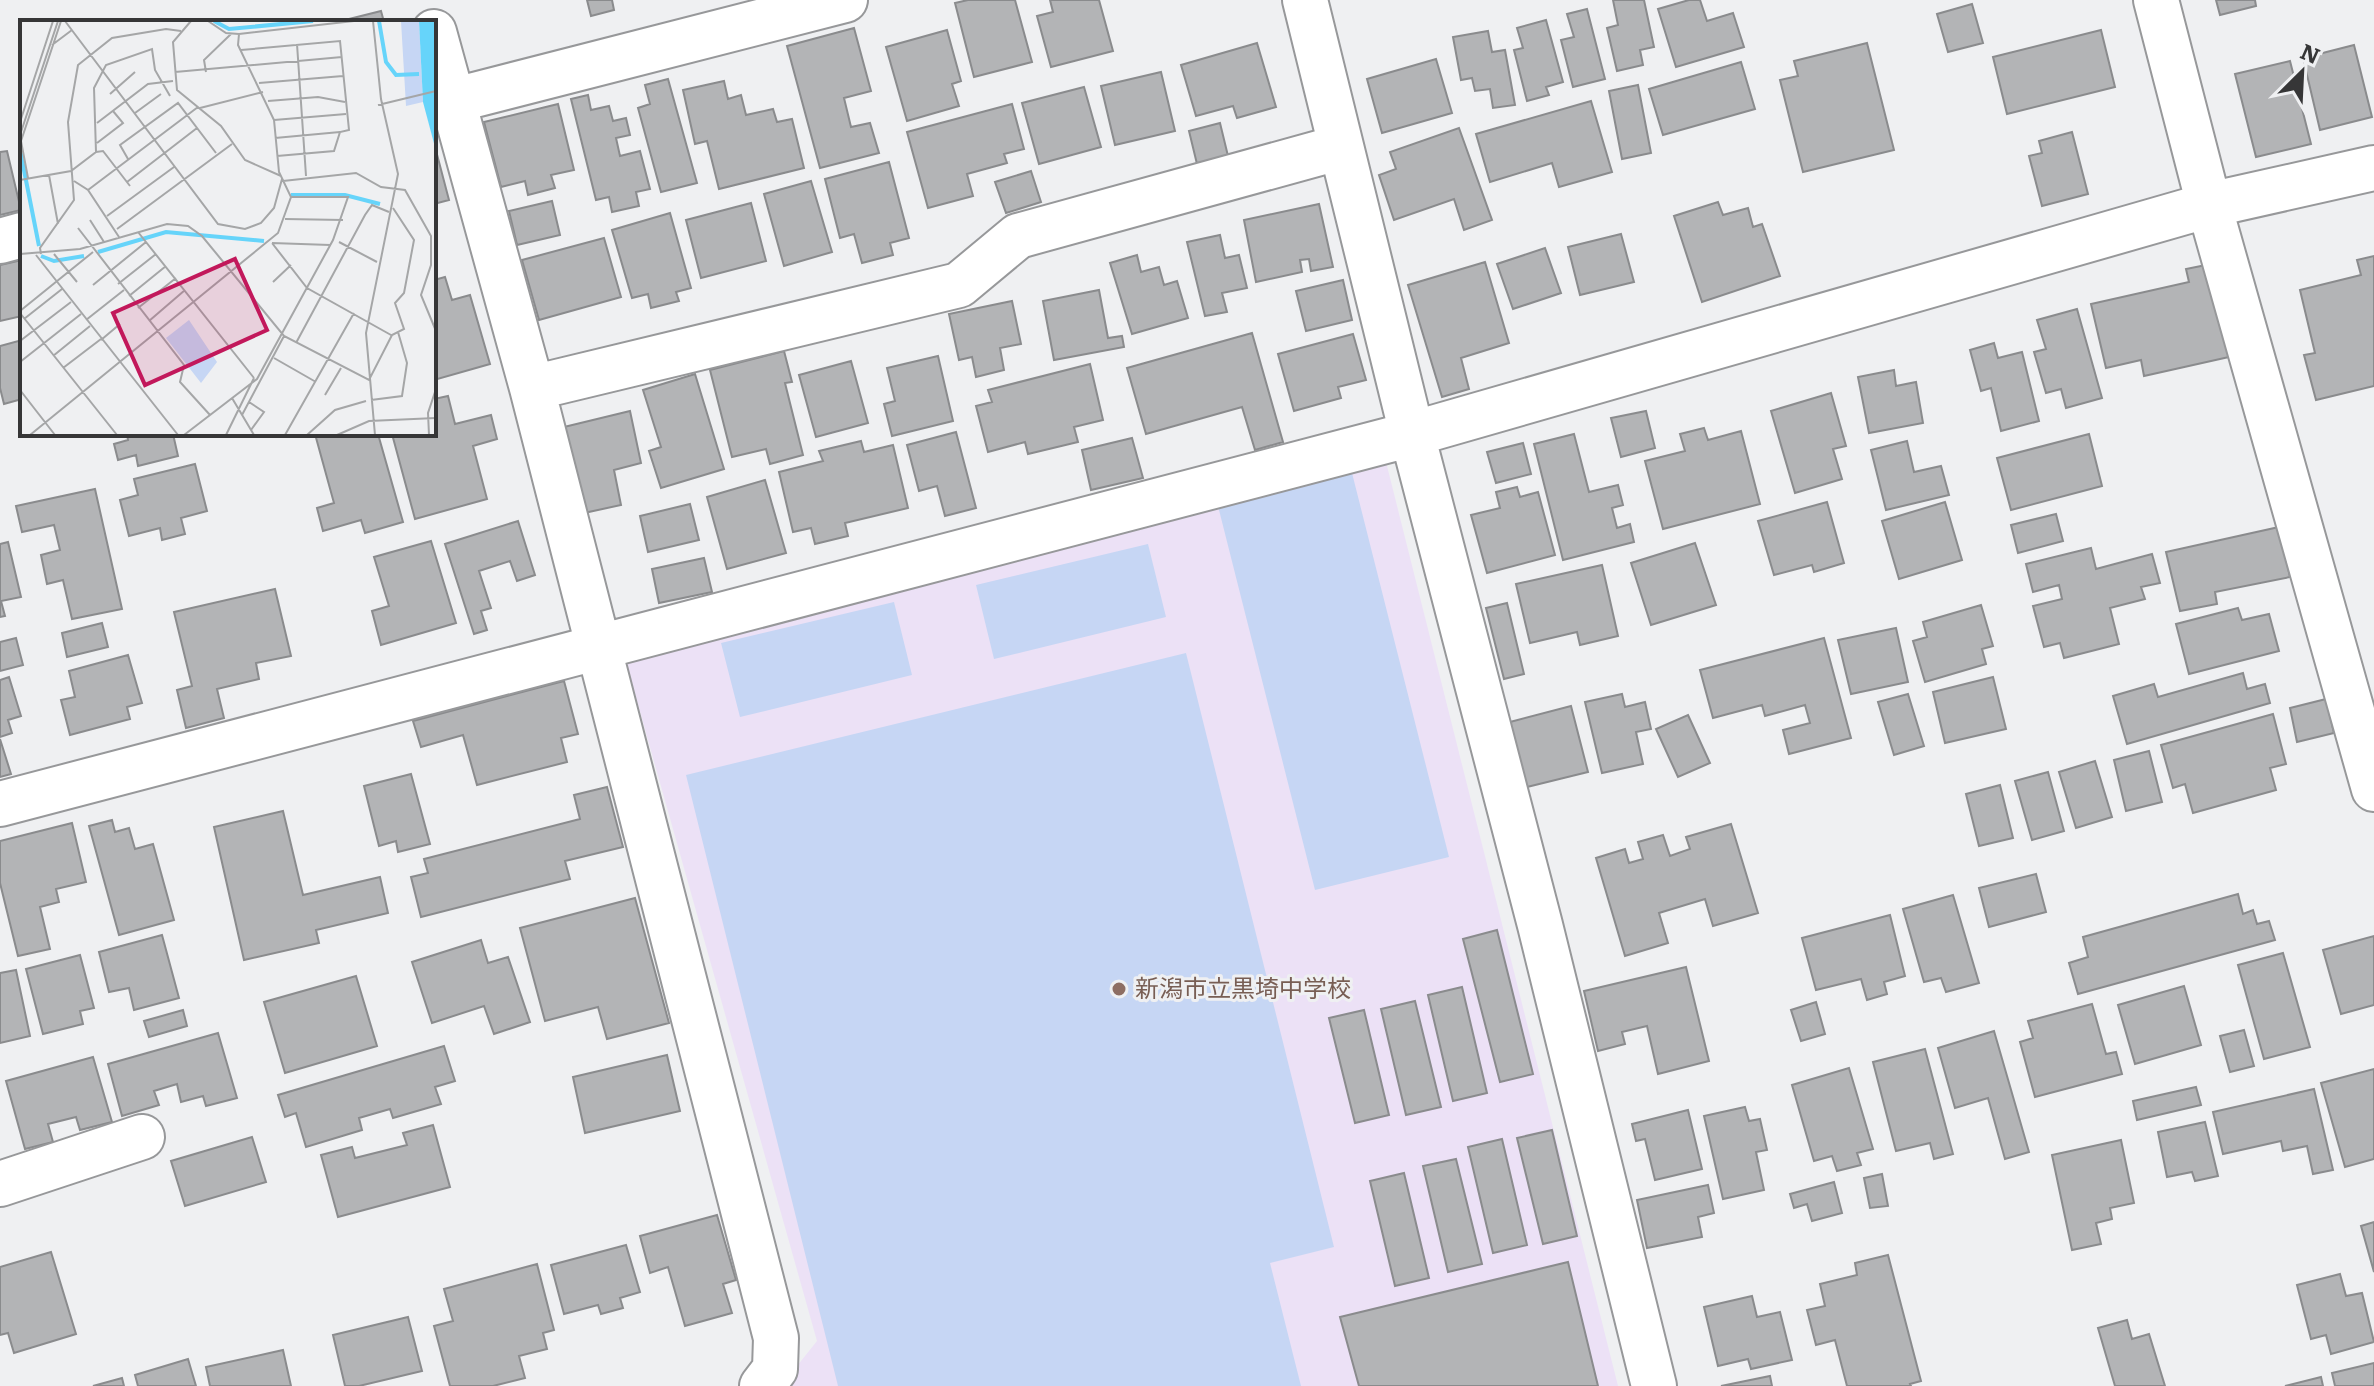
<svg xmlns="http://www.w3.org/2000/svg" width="2374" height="1386" viewBox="0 0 2374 1386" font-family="Literata,'Noto Sans JP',serif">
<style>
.education{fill:#ece1f6}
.green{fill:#c6d6f4}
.building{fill:#b3b4b6;stroke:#8a8b8d;stroke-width:2}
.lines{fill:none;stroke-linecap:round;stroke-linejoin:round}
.minor-casing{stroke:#97989a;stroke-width:48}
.minor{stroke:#fff;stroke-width:44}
.education-dot{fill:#8d6e63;stroke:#eff0f2;stroke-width:3}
.labels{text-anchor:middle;stroke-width:6;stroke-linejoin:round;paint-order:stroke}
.education-label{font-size:24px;fill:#785e54;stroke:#eff0f2;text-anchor:start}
.inset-river{fill:none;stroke:#66d4fa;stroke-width:4}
.inset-road{fill:none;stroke:#a5a6a7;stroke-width:2}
.view{fill:#c2185b;fill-opacity:0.15;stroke:#c2185b;stroke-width:4}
.inset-edge{fill:none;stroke:#363637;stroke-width:4}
</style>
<rect width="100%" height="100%" fill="#eff0f2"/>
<path class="education" d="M1383 450 1618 1386H781L817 1341 619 637Z"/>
<path class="green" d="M1352 473 1449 857 1315 890 1218 506Z
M1148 544 1166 617 994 659 976 585Z
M894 602 912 675 740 717 721 643Z
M1186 653 1334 1247 1270 1263 1301 1386H838L686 775Z"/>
<path class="building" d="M587 0H612L614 10 591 16Z
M968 0H1015L1032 62 974 77 955 3Z
M1050 0H1099L1113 51 1051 67 1037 16 1053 12Z
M1613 0H1644L1654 47 1640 50 1643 65 1617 71 1607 28 1618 25Z
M1689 0H1700L1707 21 1733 13 1744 47 1676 67 1658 9Z
M2216 0H2255L2256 6 2220 15Z
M1972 4 1983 43 1948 52 1937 14Z
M1587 9 1605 79 1573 87 1561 40 1574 37 1567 14Z
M381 11 384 22H337Z
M1546 20 1563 82 1546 87 1549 95 1527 101 1514 50 1523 48 1517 28Z
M854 28 871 91 844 98 851 127 870 123 879 153 820 168 787 46Z
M947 30 961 81 952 84 959 106 907 121 886 47Z
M2101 30 2115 87 2007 114 1993 57Z
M1488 31 1492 52 1505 50 1515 105 1493 108 1490 89 1475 91 1472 78 1461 80 1453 37Z
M1257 43 1276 107 1237 118 1233 106 1196 116 1181 65Z
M1867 43 1894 150 1803 172 1780 80 1798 76 1794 61Z
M2354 45 2372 117 2320 130 2303 58Z
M1436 59 1452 113 1382 133 1367 79Z
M2290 61 2311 144 2256 157 2235 74Z
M1741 62 1755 109 1663 135 1649 89Z
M1161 72 1175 131 1115 145 1101 86Z
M668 79 697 183 661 192 638 108 650 104 645 85Z
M724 81 728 99 741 95 746 115 773 109 777 122 792 119 804 168 719 189 707 141 695 144 683 90Z
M1638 85 1651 153 1622 159 1609 91Z
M1084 87 1101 147 1039 164 1022 103Z
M588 95 591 110 609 106 613 121 626 118 630 135 616 138 620 156 640 151 650 189 636 192 639 206 612 212 609 197 596 200 571 99Z
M1591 101 1612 172 1559 187 1552 163 1490 182 1476 134Z
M558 104 574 170 551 175 555 188 528 195 525 181 501 187 484 122Z
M1012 104 1024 149 1004 154 1007 163 967 174 973 196 928 208 907 132Z
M1220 123 1228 156 1197 164 1189 131Z
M1459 128 1492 220 1464 230 1454 199 1394 220 1379 175 1396 169 1390 152Z
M2072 132 2088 194 2042 206 2029 156 2042 153 2039 141Z
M434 143 449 200 434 204Z
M7 151 21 210 0 215V152Z
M889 162 909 238 890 243 893 255 862 263 854 234 840 238 825 179Z
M1031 171 1041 202 1006 213 995 182Z
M811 181 832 252 784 266 764 194Z
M552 201 560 235 517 245 509 211Z
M1718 202 1723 215 1748 208 1753 227 1762 224 1780 276 1702 302 1674 216Z
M751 203 766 261 701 278 686 220Z
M1319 204 1333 267 1311 271 1309 259 1300 260 1302 272 1256 282 1244 220Z
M670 213 691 288 676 292 679 301 651 308 648 294 632 298 612 230Z
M1621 234 1634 282 1580 295 1568 247Z
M1220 235 1225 258 1239 255 1247 288 1222 293 1227 312 1205 316 1187 242Z
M604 238 621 297 539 320 522 260Z
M1545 248 1561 293 1513 309 1497 264Z
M1137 255 1141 272 1159 267 1164 285 1177 281 1188 318 1132 334 1110 263Z
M2374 256V386L2316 400 2304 355 2315 353 2300 290 2361 275 2357 260Z
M22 260V316L0 321V265Z
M1485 262 1509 343 1461 358 1469 389 1442 397 1408 285Z
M2216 263 2238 355 2144 376 2141 360 2106 368 2091 304 2189 282 2186 269Z
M445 277 452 300 470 295 490 364 434 380V280Z
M1343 280 1352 320 1306 331 1296 291Z
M1099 290 1108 338 1122 336 1124 347 1054 360 1043 301Z
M1012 301 1021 344 1000 348 1004 370 976 377 972 357 959 360 949 314Z
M2077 309 2102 398 2066 408 2061 389 2046 393 2034 352 2046 349 2037 320Z
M1252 333 1283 442 1255 450 1242 407 1146 434 1127 368Z
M1353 334 1366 380 1338 387 1341 398 1294 411 1278 354Z
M22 340V399L4 404 0 388V346Z
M1994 343 1998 358 2022 352 2039 421 2001 431 1991 388 1981 391 1970 350Z
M784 351 792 382 785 383 803 455 770 464 766 449 732 457 710 370Z
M938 356 953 421 892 436 884 404 895 401 887 368Z
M851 361 868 423 816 437 799 375Z
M1090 364 1103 420 1074 427 1078 442 1028 454 1025 442 988 452 976 406 992 402 988 390Z
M1894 370 1896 386 1916 382 1923 423 1869 433 1858 377Z
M695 374 724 469 661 488 649 451 661 447 643 390Z
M1831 393 1846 446 1833 449 1842 479 1795 493 1771 411Z
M448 396 455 424 491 415 497 439 473 446 487 499 415 519 392 434H434V399Z
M630 411 641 463 614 470 621 505 584 513 564 427Z
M1646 411 1655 448 1621 457 1611 418Z
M1704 428 1708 440 1741 431 1760 504 1663 529 1645 461 1685 451 1680 434Z
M956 432 976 508 945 516 937 486 919 491 907 445Z
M127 434H173L178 456 138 466 136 455 118 460 114 444 128 440Z
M315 434H378L403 522 365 533 361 520 323 531 317 508 334 503Z
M1574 434 1589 492 1618 485 1623 505 1612 508 1617 528 1630 524 1634 542 1563 560 1534 444Z
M2089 434 2102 486 2011 510 1997 458Z
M1132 438 1143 478 1091 490 1082 450Z
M861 441 864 452 893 445 908 508 845 523 848 536 815 544 811 528 793 532 779 472 823 461 819 451Z
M1907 441 1914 472 1941 466 1949 495 1886 510 1871 450Z
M1523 443 1531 474 1496 483 1487 452Z
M195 464 207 511 181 518 185 534 162 540 160 528 129 536 120 500 138 495 134 479Z
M765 480 786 553 727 569 707 497Z
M1517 487 1520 497 1538 492 1555 555 1487 573 1471 515 1500 508 1496 492Z
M95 489 122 609 72 619 63 580 47 584 41 555 60 550 54 525 22 532 16 506Z
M1827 502 1844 563 1814 572 1812 565 1774 575 1758 521Z
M1945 502 1962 560 1899 579 1882 521Z
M690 504 699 540 648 552 640 516Z
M2056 514 2063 541 2018 553 2011 525Z
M518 521 535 575 517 581 510 561 479 571 491 608 481 611 487 630 474 634 445 544Z
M2279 527 2290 577 2215 592 2217 604 2180 611 2166 552Z
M431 541 456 623 381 645 372 611 389 606 374 557Z
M8 542 21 597 1 601 5 616 0 617V544Z
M1695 543 1716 605 1651 625 1631 563Z
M2091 548 2096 569 2152 554 2160 583 2141 587 2145 599 2110 608 2119 644 2064 658 2060 643 2044 647 2033 606 2062 599 2059 585 2033 592 2026 564Z
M704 558 712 592 659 603 652 569Z
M1602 565 1618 636 1580 645 1577 632 1530 643 1516 584Z
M275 589 291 656 256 663 259 679 217 689 224 718 186 728 177 690 192 686 174 612Z
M1507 603 1524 674 1504 679 1486 608Z
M1981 605 1993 646 1982 649 1986 664 1925 682 1913 641 1927 637 1923 622Z
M2238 608 2242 620 2269 614 2279 651 2189 674 2176 624Z
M102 623 108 647 67 657 62 633Z
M1896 628 1908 682 1851 694 1838 640Z
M16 638 23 665 0 671V642Z
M1824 638 1851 738 1789 754 1783 730 1810 723 1805 705 1765 716 1762 705 1713 718 1700 670Z
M128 655 142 703 127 707 130 719 70 735 61 700 75 697 69 671Z
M2243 673 2247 689 2265 684 2270 703 2127 744 2113 696 2154 684 2158 697Z
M9 677 21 716 8 720 12 733 0 737V680Z
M1993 677 2006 729 1945 743 1933 692Z
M564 681 578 734 561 738 567 762 477 785 463 735 421 747 413 721Z
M1622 694 1625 707 1645 702 1651 729 1636 732 1643 764 1602 773 1585 702Z
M1908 694 1924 746 1894 755 1878 702Z
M2326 699 2334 733 2297 742 2290 708Z
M1571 706 1588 772 1527 787 1510 722Z
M2273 714 2286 764 2270 768 2276 790 2193 813 2185 784 2173 788 2161 745Z
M1688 715 1710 763 1678 777 1656 729Z
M0 739 11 774 0 777Z
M2149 751 2162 802 2126 811 2114 760Z
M2095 761 2112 817 2076 828 2059 772Z
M2048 772 2064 831 2032 840 2015 781Z
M411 774 430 844 398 852 396 841 379 846 364 786Z
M2000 785 2013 838 1979 846 1966 794Z
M607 787 623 847 565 861 570 879 421 917 411 877 428 873 424 859 580 819 574 795Z
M283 811 303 895 380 877 388 913 316 930 319 943 244 960 214 827Z
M112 820 115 832 129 828 135 849 153 844 174 920 119 935 89 826Z
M72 823 86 882 56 889 59 902 40 907 50 949 18 956 0 883V841Z
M1731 824 1758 913 1713 926 1705 899 1659 913 1668 943 1625 956 1596 858 1625 849 1629 863 1643 859 1638 842 1663 835 1670 856 1690 849 1686 837Z
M2036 874 2046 912 1989 927 1979 888Z
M2238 894 2243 914 2253 910 2257 924 2269 921 2275 940 2078 994 2069 963 2088 957 2083 937Z
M1953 895 1979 983 1946 992 1941 978 1924 982 1903 909Z
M635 898 669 1023 607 1039 598 1007 545 1021 520 928Z
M1890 915 1905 976 1884 982 1887 994 1867 1000 1861 979 1816 990 1802 938Z
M1497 930 1533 1074 1500 1082 1463 939Z
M162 935 179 998 134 1010 129 988 109 992 99 952Z
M2374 936V1005L2341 1014 2323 950Z
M481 940 488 963 508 957 530 1022 494 1034 484 1006 432 1023 412 962Z
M2283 953 2310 1047 2264 1059 2238 965Z
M80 955 94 1008 80 1011 83 1024 43 1034 26 969Z
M1686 967 1709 1061 1658 1074 1647 1026 1622 1032 1625 1044 1598 1051 1584 991Z
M16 970 30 1036 0 1043V973Z
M356 976 377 1046 285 1073 264 1002Z
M2184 986 2201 1045 2135 1064 2118 1005Z
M1462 987 1487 1093 1453 1101 1428 995Z
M1415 1001 1441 1107 1406 1115 1381 1009Z
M1816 1002 1825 1034 1801 1041 1791 1010Z
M2092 1004 2106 1054 2116 1052 2122 1074 2035 1097 2020 1042 2033 1038 2028 1021Z
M183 1010 187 1026 149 1037 144 1021Z
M1364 1010 1389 1115 1355 1123 1329 1018Z
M2244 1030 2254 1066 2230 1072 2220 1036Z
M1994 1031 2029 1152 2005 1159 1988 1098 1955 1108 1938 1048Z
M218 1033 237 1098 206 1106 203 1096 181 1102 177 1084 154 1091 159 1105 122 1116 108 1064Z
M444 1046 455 1081 435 1087 441 1104 393 1118 390 1109 359 1118 362 1130 306 1147 296 1113 285 1117 278 1095Z
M1925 1049 1953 1154 1934 1159 1930 1143 1896 1151 1873 1062Z
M667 1055 680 1111 585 1133 573 1077Z
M93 1057 112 1122 80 1130 76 1117 48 1124 53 1142 25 1149 6 1081Z
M1849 1068 1873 1149 1857 1153 1861 1165 1837 1171 1832 1156 1814 1161 1792 1085Z
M2374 1069V1159L2345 1167 2321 1083Z
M2196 1087 2201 1105 2137 1120 2133 1101Z
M2314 1089 2333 1170 2313 1174 2307 1146 2283 1151 2281 1141 2223 1154 2213 1112Z
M1745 1107 1749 1121 1760 1119 1767 1150 1756 1152 1764 1190 1723 1199 1704 1116Z
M1688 1110 1702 1169 1655 1180 1645 1139 1636 1141 1632 1124Z
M2205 1122 2218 1176 2195 1181 2192 1172 2167 1177 2158 1132Z
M433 1125 450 1187 338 1217 321 1155 352 1147 355 1158 407 1145 403 1133Z
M1552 1130 1577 1236 1543 1244 1517 1138Z
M252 1137 266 1182 185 1206 171 1161Z
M1502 1139 1527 1245 1493 1253 1468 1147Z
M2121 1140 2134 1203 2110 1208 2112 1219 2096 1223 2101 1244 2072 1250 2052 1155Z
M1456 1159 1482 1264 1448 1272 1423 1166Z
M1404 1173 1429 1278 1395 1286 1370 1181Z
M1882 1174 1888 1206 1870 1208 1864 1178Z
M1834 1182 1842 1213 1812 1221 1807 1204 1794 1208 1790 1194Z
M1708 1185 1714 1213 1698 1217 1702 1237 1647 1248 1637 1200Z
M717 1215 736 1280 723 1284 732 1313 685 1326 668 1267 650 1273 640 1236Z
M2374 1222V1272L2361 1226Z
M626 1245 640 1292 620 1298 623 1308 601 1314 598 1305 564 1314 551 1265Z
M51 1252 76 1334 14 1353 8 1333 0 1335V1267Z
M1888 1255 1921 1381 1910 1384 1911 1386H1847L1835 1340 1816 1345 1807 1310 1825 1306 1820 1284 1857 1275 1855 1263Z
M1568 1262 1598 1386H1359L1340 1317Z
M537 1264 554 1330 543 1333 547 1349 519 1356 525 1378 493 1386H450L434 1326 453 1321 444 1289Z
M2340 1274 2346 1296 2362 1293 2374 1342 2331 1354 2326 1335 2311 1339 2297 1285Z
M1752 1296 1757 1317 1780 1312 1792 1360 1751 1369 1748 1359 1718 1366 1704 1307Z
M408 1317 422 1371 359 1386H345L333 1335Z
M2127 1320 2132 1339 2149 1334 2165 1386H2115L2098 1328Z
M283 1350 291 1386H210L206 1367Z
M188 1359 196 1386H138L135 1375Z
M2374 1363V1386H2335L2332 1373Z
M1770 1376 1772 1386H1721Z
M2321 1377 2323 1386H2285Z
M122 1378 124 1386H93Z"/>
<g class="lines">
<defs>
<path id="minor" d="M1305 0 1412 434 1540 925 1654 1386
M2156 0 2209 205 2374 789
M434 32 532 388 776 1338 775 1369 762 1386
M451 101 845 0
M0 241 22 235
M532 388 959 285 1018 236 1341 147
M0 804 1412 434 2209 205 2374 168
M0 1184 142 1137"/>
</defs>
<use href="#minor" class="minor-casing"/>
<use href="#minor" class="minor"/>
</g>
<circle class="education-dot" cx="1119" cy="989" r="8"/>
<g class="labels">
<g class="education-label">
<text x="1135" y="997">新潟市立黒埼中学校</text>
</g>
</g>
<g transform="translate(20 20)">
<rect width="416" height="416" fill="#eff0f2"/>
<path d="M381 1H399L403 82 386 86ZM169 300 197 342 181 363 146 318Z" fill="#c6d6f4"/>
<path d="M399 1H416V131L403 82Z" fill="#66d4fa"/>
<path class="inset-river" d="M194 1 209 9 293 1M359 1 366 42 376 55 399 54M0 130 19 226M271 175H325L360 184M78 232 146 212 244 221M21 236 34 241 64 236"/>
<path class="inset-road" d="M45 1 198 204 225 209 241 203 254 188 262 159M171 1 153 22 157 70 201 106 225 140 261 156M188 1 206 13 219 14 334 1M353 1 361 79 378 154 346 313 355 415M277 24 286 156M32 25 52 10M221 30 320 21 329 110 320 112 314 131 257 136M155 52 322 37M186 52 184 40 211 14M239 63 323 56M90 74 115 52M248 81 298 77 325 82M358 85 416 71M180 88 243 72M115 93 141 74M254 100 326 94M0 102 33 1M77 103 128 64 153 61M0 115 38 1M255 118 320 112M1 121 8 158M77 123 103 103 93 91M0 124 41 1M76 132 83 131 110 166M108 139 100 125 158 83 196 133M29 155 38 204M0 160 51 151 76 132 74 68 86 45 132 29 135 50 150 76M54 161 68 170 99 217M263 161 336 153 361 167 385 170 411 216V245L401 275 416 311M107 162 177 108M68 170 178 87M87 196 154 147M265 199 323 200M70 200 84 222M58 208 164 345 160 362 190 395M97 209 212 124M118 212 234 358M319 222 357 242M252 223 287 268 371 315M252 223 310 225M0 234 60 229 147 204 168 206 182 216 264 316 349 360 372 315 384 309 375 283 384 273 394 220 373 188M21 234 20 228 54 180 48 102 58 45 92 18 146 9 161 11M34 234 57 262M16 235 158 415M253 262 271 245M98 264 136 234M73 265 126 222M109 276 146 246M118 288 156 258M0 291 73 232M0 293 97 415M4 299 42 269M66 300 104 270M129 301 165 270M81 320 100 304M0 321 51 282M276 323 345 195 352 185 369 192M33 336 70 306M254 338 296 362M0 342 61 294M43 348 81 319M0 370 35 415M305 375 321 348M212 378 234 415M351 380 382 376 387 343 378 312M229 382 244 392 231 410M222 395 264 316M10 415 258 213 271 177 259 152 254 100 218 25 219 14M164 415 237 359 313 220 328 177H271M206 415 234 358M265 415 334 293M287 415 315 390 346 381M317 415 349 401 416 398M409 415 408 393 416 369"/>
<path class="view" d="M215 239 247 310 125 365 93 293Z"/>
<rect width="416" height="416" class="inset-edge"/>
</g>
<g transform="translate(2302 72) rotate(24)" stroke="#eff0f2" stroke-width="6" paint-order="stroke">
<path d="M0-6L14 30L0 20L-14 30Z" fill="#363637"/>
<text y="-12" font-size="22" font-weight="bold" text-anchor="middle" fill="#363637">N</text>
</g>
</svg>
